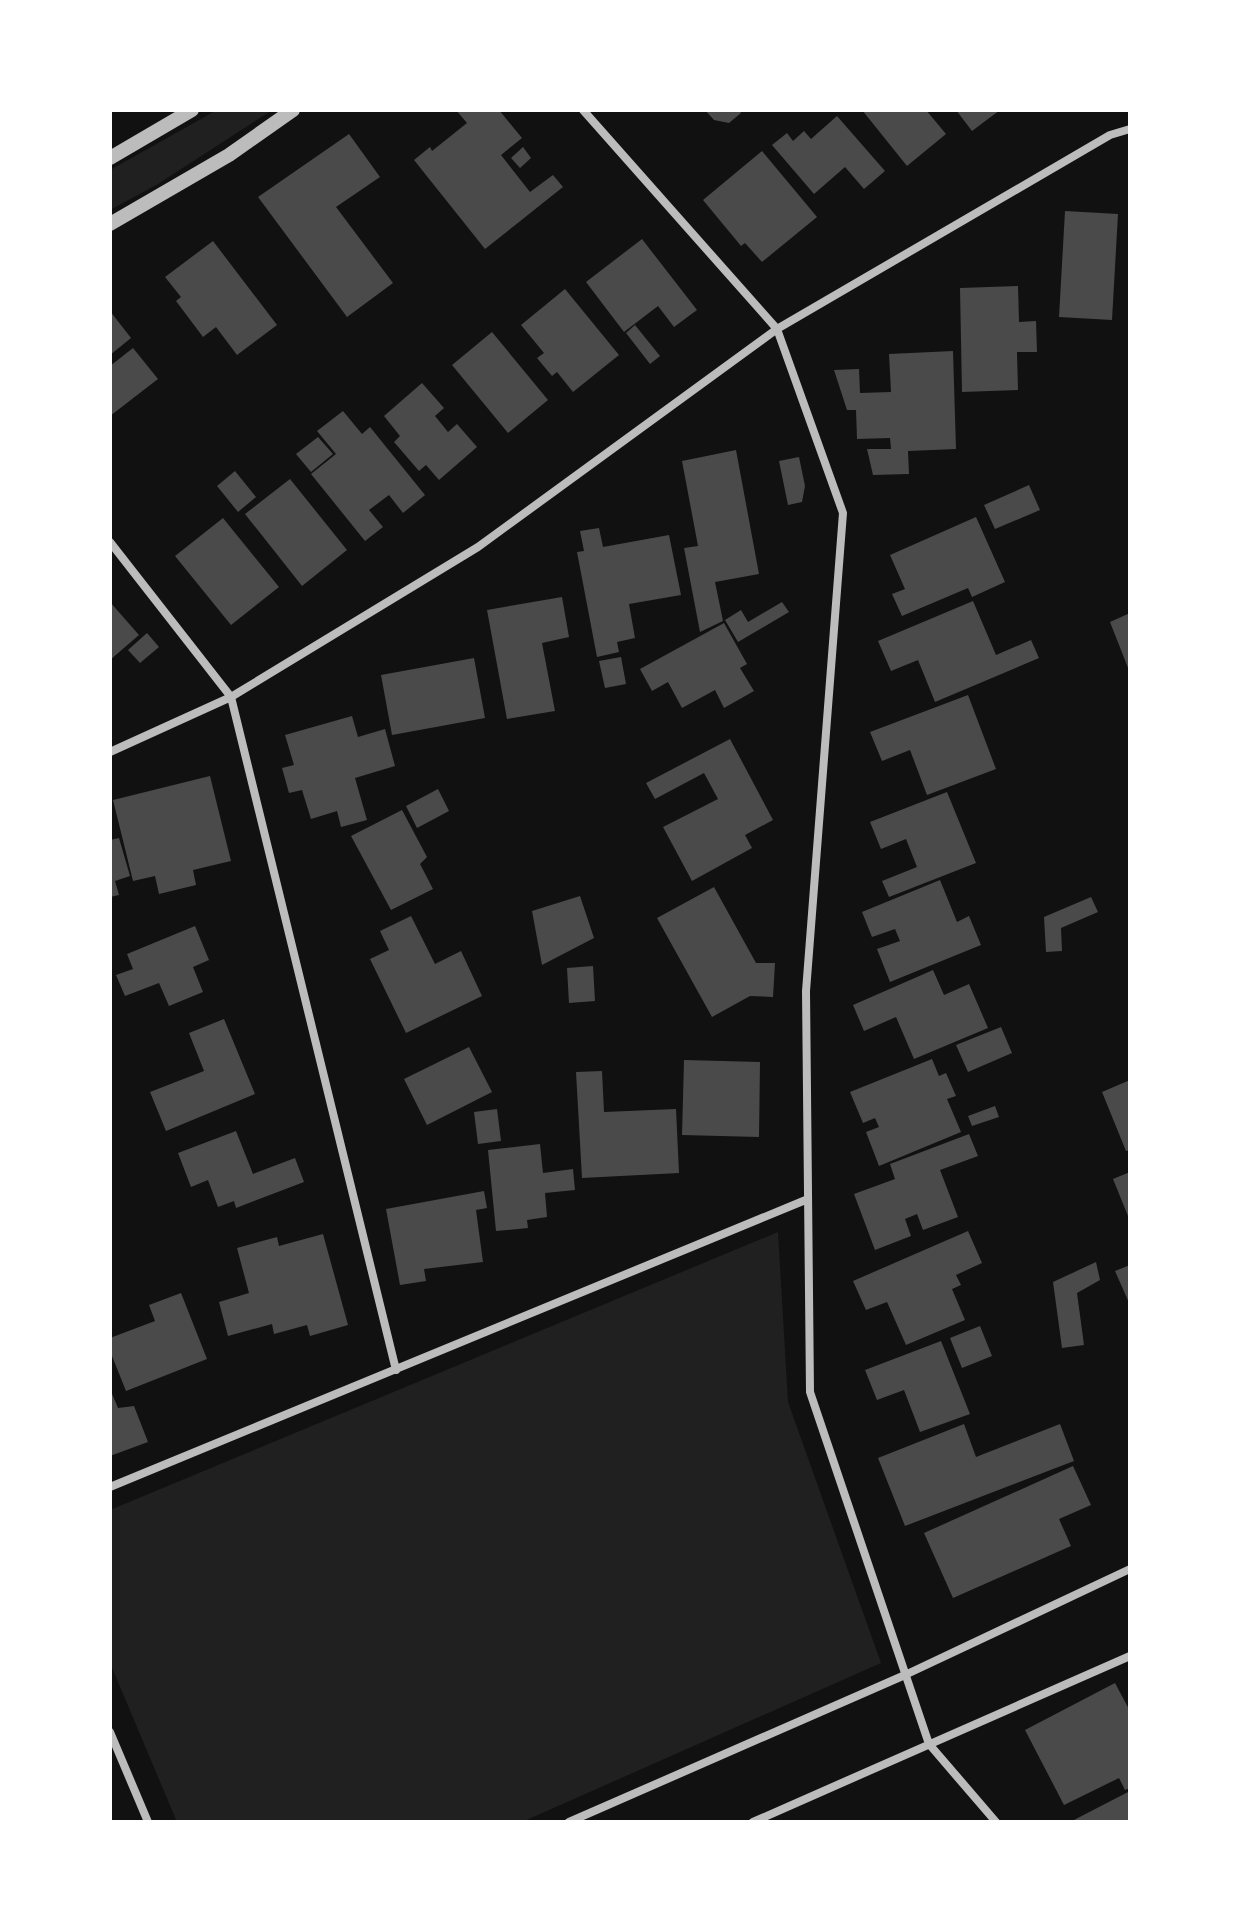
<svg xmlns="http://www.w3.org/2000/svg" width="1240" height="1932" viewBox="0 0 1240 1932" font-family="Jost,sans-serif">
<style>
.green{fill:#202020}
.building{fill:#4a4a4a}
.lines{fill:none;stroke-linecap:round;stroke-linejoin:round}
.minor{stroke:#bcbcbc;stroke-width:8}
.tertiary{stroke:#bcbcbc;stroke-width:14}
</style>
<rect width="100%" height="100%" fill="#111"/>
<path class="green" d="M217 110H272L158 184 110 210V170Z
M778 1232 788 1402 881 1663 522 1822H177L110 1663V1510Z"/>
<path class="building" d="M456 110H499L522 138 501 155 530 192 553 175 563 187 485 249 414 160 430 147 432 151 467 123Z
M705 110H739L741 113 729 123 714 120Z
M862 110H926L946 134 907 166Z
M956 110H1000L972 131Z
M837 116 885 171 864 189 845 167 814 194 772 145 787 133 793 141 804 131 811 139Z
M349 134 380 177 336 207 393 283 347 317 258 197Z
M523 147 531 158 520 168 511 158Z
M762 151 817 217 762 262 745 243 741 246 703 200Z
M1065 211 1118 214 1112 320 1059 317Z
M642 239 697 310 674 327 658 306 624 332 586 282Z
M213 241 277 325 237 355 216 327 203 337 176 301 181 297 165 277Z
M1018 286 1019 322 1036 321 1037 352H1017L1018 390 962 392 960 288Z
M565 289 619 355 573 392 557 372 552 376 537 358 544 353 521 325Z
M110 311 131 338 110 355Z
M635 325 660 356 650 364 626 333Z
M492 332 548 400 508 433 452 365Z
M133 348 158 379 110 416V366Z
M953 351 956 449 908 451 909 474 873 475 867 449H891L890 438 857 439 856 410H847L834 370 859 369 860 393 891 392 889 354Z
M422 383 444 408 435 416 448 432 457 424 477 447 439 480 426 465 419 471 394 442 400 436 384 416Z
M343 411 362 434 370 427 425 495 403 513 389 495 369 510 383 527 365 541 311 474 336 454 317 431Z
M318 437 333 454 311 472 296 454Z
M736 450 759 574 715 582 723 621 700 632 684 548 698 546 682 461Z
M799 457 805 486 802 502 788 505 779 461Z
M235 471 256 497 238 512 217 486Z
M290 479 347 550 302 586 245 514Z
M1029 485 1040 510 995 529 984 505Z
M976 517 1005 582 972 597 968 588 902 616 892 594 905 589 890 555Z
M223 518 279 587 231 625 175 556Z
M599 528 603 547 669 535 681 595 629 604 635 638 617 642 619 652 597 657 577 552 584 551 580 531Z
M562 597 569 637 542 643 555 711 507 719 487 610Z
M973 601 996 655 1031 640 1039 658 935 702 918 660 891 671 878 641Z
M110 602 139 635 110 660Z
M782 602 789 612 738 642 725 620 741 610 748 622Z
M1130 613V673L1110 622Z
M724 623 747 664 740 668 754 691 724 708 715 690 682 708 668 682 652 691 640 669Z
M147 633 159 647 140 663 128 650Z
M621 657 626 684 605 688 599 661Z
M474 658 485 718 392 735 381 675Z
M968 695 996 769 927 795 910 750 882 761 870 732Z
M352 716 358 737 385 729 395 766 355 778 367 820 341 827 337 811 311 819 302 790 289 793 282 768 294 765 285 735Z
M730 739 773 820 745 835 752 848 692 881 663 827 718 799 704 773 655 799 646 783Z
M210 776 231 861 193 870 196 885 159 894 155 876 133 881 113 800Z
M438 789 449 811 417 828 406 806Z
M947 792 976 863 889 897 882 881 917 867 906 839 881 849 870 822Z
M402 810 427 857 420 864 433 889 391 910 351 836Z
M119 838 130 876 115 881 119 895 110 897V840Z
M940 880 957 922 969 916 981 945 890 982 877 949 900 941 895 929 872 937 862 912Z
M714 887 756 963H775L773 997 750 996 712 1017 657 918Z
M580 896 594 938 542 965 532 911Z
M1091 897 1098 912 1061 928 1062 951 1046 952 1044 917Z
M411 916 435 964 461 951 482 996 406 1033 370 959 389 950 380 931Z
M195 926 209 960 193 967 203 992 169 1006 159 983 125 996 116 975 133 969 127 954Z
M593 966 595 1001 569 1003 567 968Z
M933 970 944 995 969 984 988 1028 914 1059 896 1017 864 1031 853 1005Z
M224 1019 255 1094 166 1131 150 1092 204 1071 189 1033Z
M1001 1027 1012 1053 968 1072 956 1045Z
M469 1047 492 1092 427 1125 404 1079Z
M932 1059 939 1076 946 1073 956 1096 947 1099 961 1132 879 1166 866 1132 879 1127 875 1118 863 1123 850 1092Z
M684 1060 760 1062 759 1137 682 1135Z
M602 1071 604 1112 676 1109 679 1173 582 1178 576 1072Z
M1130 1080V1150L1126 1151 1102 1092Z
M995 1106 999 1117 972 1126 968 1116Z
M497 1109 501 1141 478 1144 474 1112Z
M236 1131 253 1174 295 1158 304 1182 236 1208 234 1201 218 1207 208 1180 191 1187 178 1153Z
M969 1134 978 1156 940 1170 958 1217 923 1230 917 1214 905 1219 911 1236 875 1250 854 1194 895 1179 890 1164Z
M540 1144 543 1173 573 1169 575 1190 545 1193 547 1217 527 1220 528 1228 496 1231 488 1150Z
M1130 1172V1221L1113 1179Z
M484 1191 487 1208 476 1210 483 1262 424 1269 426 1281 400 1285 386 1209Z
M968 1231 982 1263 956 1275 961 1285 952 1289 965 1320 906 1345 887 1302 866 1310 853 1281Z
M323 1234 348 1325 310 1336 307 1325 274 1334 272 1324 228 1336 219 1302 249 1293 237 1248 277 1237 279 1246Z
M1096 1262 1100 1280 1077 1293 1084 1345 1062 1348 1053 1282Z
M1130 1265V1305L1115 1271Z
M181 1293 207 1359 126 1391 110 1351V1338L155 1321 149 1305Z
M980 1326 992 1356 962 1368 950 1338Z
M941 1341 970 1414 920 1432 904 1390 877 1400 865 1370Z
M110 1389 118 1408 134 1406 148 1442 110 1456Z
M964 1424 976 1457 1060 1424 1074 1461 905 1526 878 1458Z
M1073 1466 1091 1505 1059 1519 1071 1546 953 1598 924 1533Z
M1115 1683 1130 1711V1788L1125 1790 1119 1778 1064 1805 1025 1730Z
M1130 1791V1822H1070Z"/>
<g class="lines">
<path class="minor" d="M583 110 777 329 843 513 806 991 810 1392 929 1744 996 1822
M110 542 231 697 396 1370
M110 752 231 697 478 547 777 329 1110 135 1130 129
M110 1487 808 1199
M110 1732 148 1822
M569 1822 905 1675 1130 1569
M753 1822 1130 1656"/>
<path class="tertiary" d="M110 158 192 110
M110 224 229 155 293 110"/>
</g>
<rect width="1240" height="1932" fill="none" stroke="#ffffff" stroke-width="224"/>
</svg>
